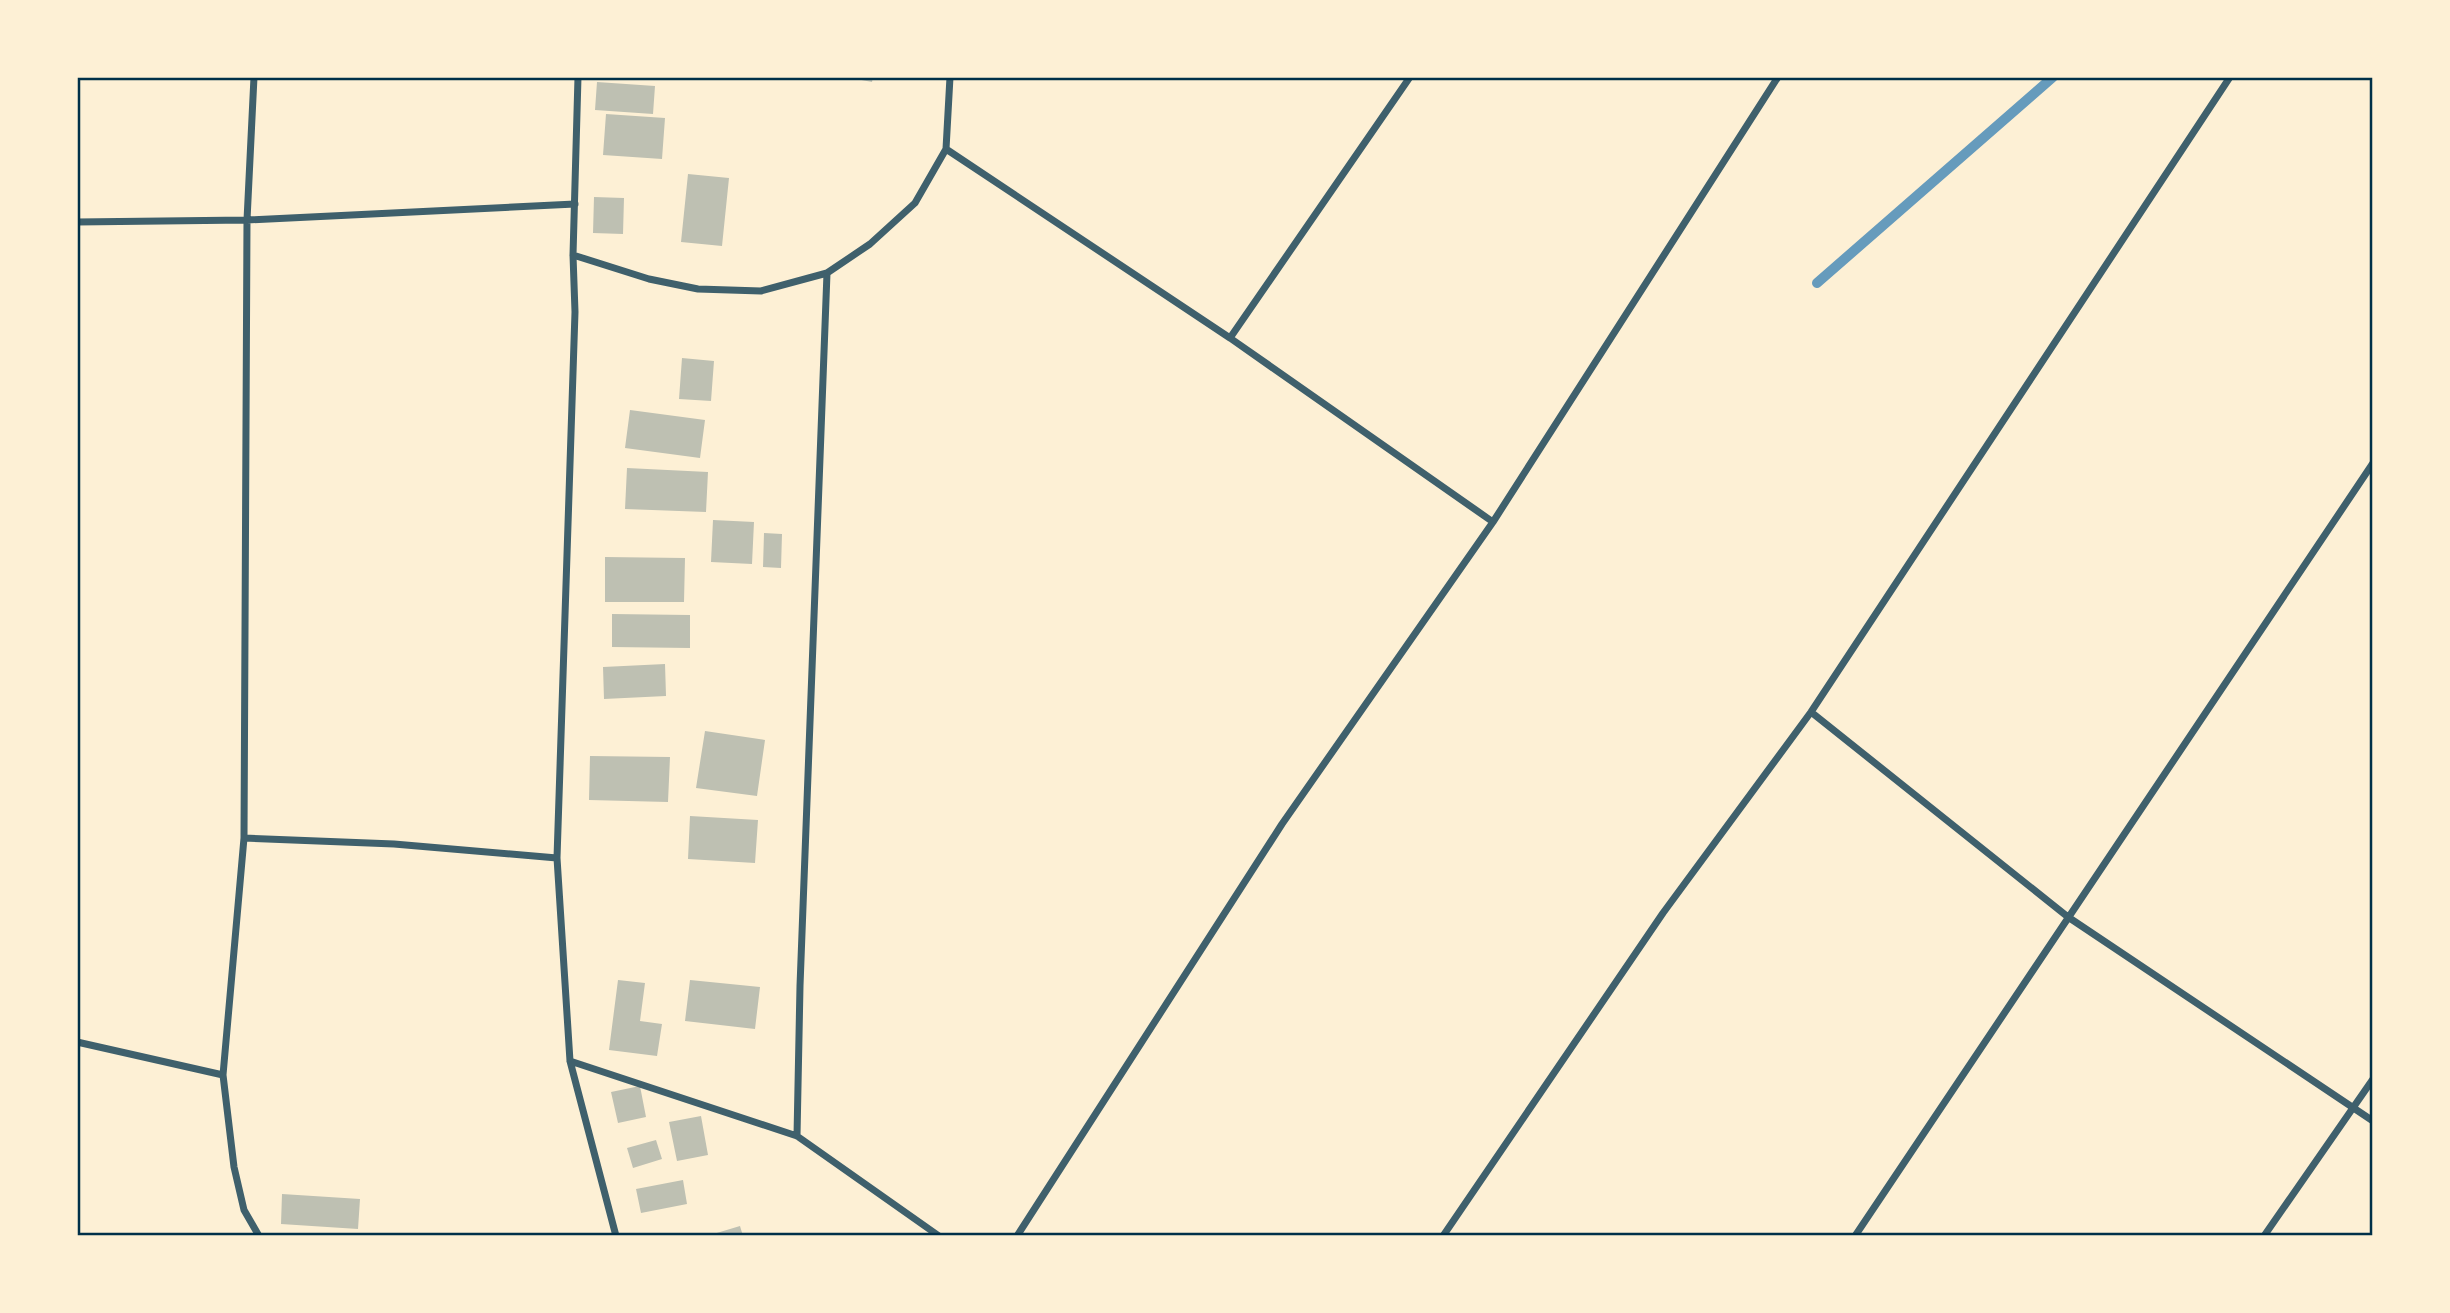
<svg xmlns="http://www.w3.org/2000/svg" width="2450" height="1313" viewBox="0 0 2450 1313" font-family="Bitter,serif">
<style>
.lines{fill:none;stroke-linecap:round;stroke-linejoin:round}
.stream{stroke:#669bbc;stroke-width:10}
.building{fill:#bec0b2}
.minor{stroke:#3f606c;stroke-width:7}
.neatline{fill:none;stroke:#003049;stroke-width:2.5}
</style>
<rect width="100%" height="100%" fill="#fdf0d5"/>
<g class="lines">
<path class="stream" d="M1817 283 2053 77"/>
</g>
<path class="building" d="M846 77H873L872 82Z
M597 82 655 86 653 114 595 110Z
M606 114 665 118 662 159 603 155Z
M688 174 729 178 722 246 681 242Z
M594 197 624 198 623 234 593 233Z
M682 358 714 361 711 401 679 399Z
M630 410 705 420 700 458 625 448Z
M627 468 708 472 706 512 625 509Z
M713 520 754 522 752 564 711 562Z
M764 533 782 534 781 568 763 567Z
M605 557 685 558 684 602H605Z
M612 614 690 615V648L612 647Z
M665 664 666 696 604 699 603 667Z
M705 731 765 740 757 796 696 788Z
M590 756 670 757 668 802 589 800Z
M690 816 758 820 755 863 688 859Z
M618 980 645 983 640 1021 662 1024 657 1056 609 1050Z
M690 980 760 987 755 1029 685 1021Z
M640 1086 646 1117 618 1123 611 1092Z
M701 1116 708 1155 677 1161 669 1122Z
M656 1140 662 1159 633 1168 627 1148Z
M683 1180 687 1204 641 1213 636 1189Z
M282 1194 360 1199 358 1229 281 1224Z
M740 1226 743 1236H710V1235Z"/>
<g class="lines">
<path class="minor" d="M254 77 247 220 244 838 223 1075 234 1167 244 1210 259 1236
M578 77 573 255 575 312 557 858 570 1061 616 1236
M946 149 1230 338 1493 522
M77 222 247 220 575 204
M573 255 649 279 698 289 761 291 827 273 870 244 915 203 946 149 950 77
M1230 338 1410 77
M1811 712 2068 917 2373 1121
M244 838 394 844 557 858
M77 1042 223 1075
M570 1061 797 1136 939 1236
M797 1136 800 986 827 273
M1017 1236 1282 824 1493 522 1778 77
M1443 1236 1663 913 1811 712 2230 77
M1855 1236 2373 463
M2264 1236 2373 1079"/>
</g>
<rect width="2450" height="1313" fill="none" stroke="#fdf0d5" stroke-width="158"/>
<rect x="79" y="79" width="2292" height="1155" class="neatline"/>
</svg>
